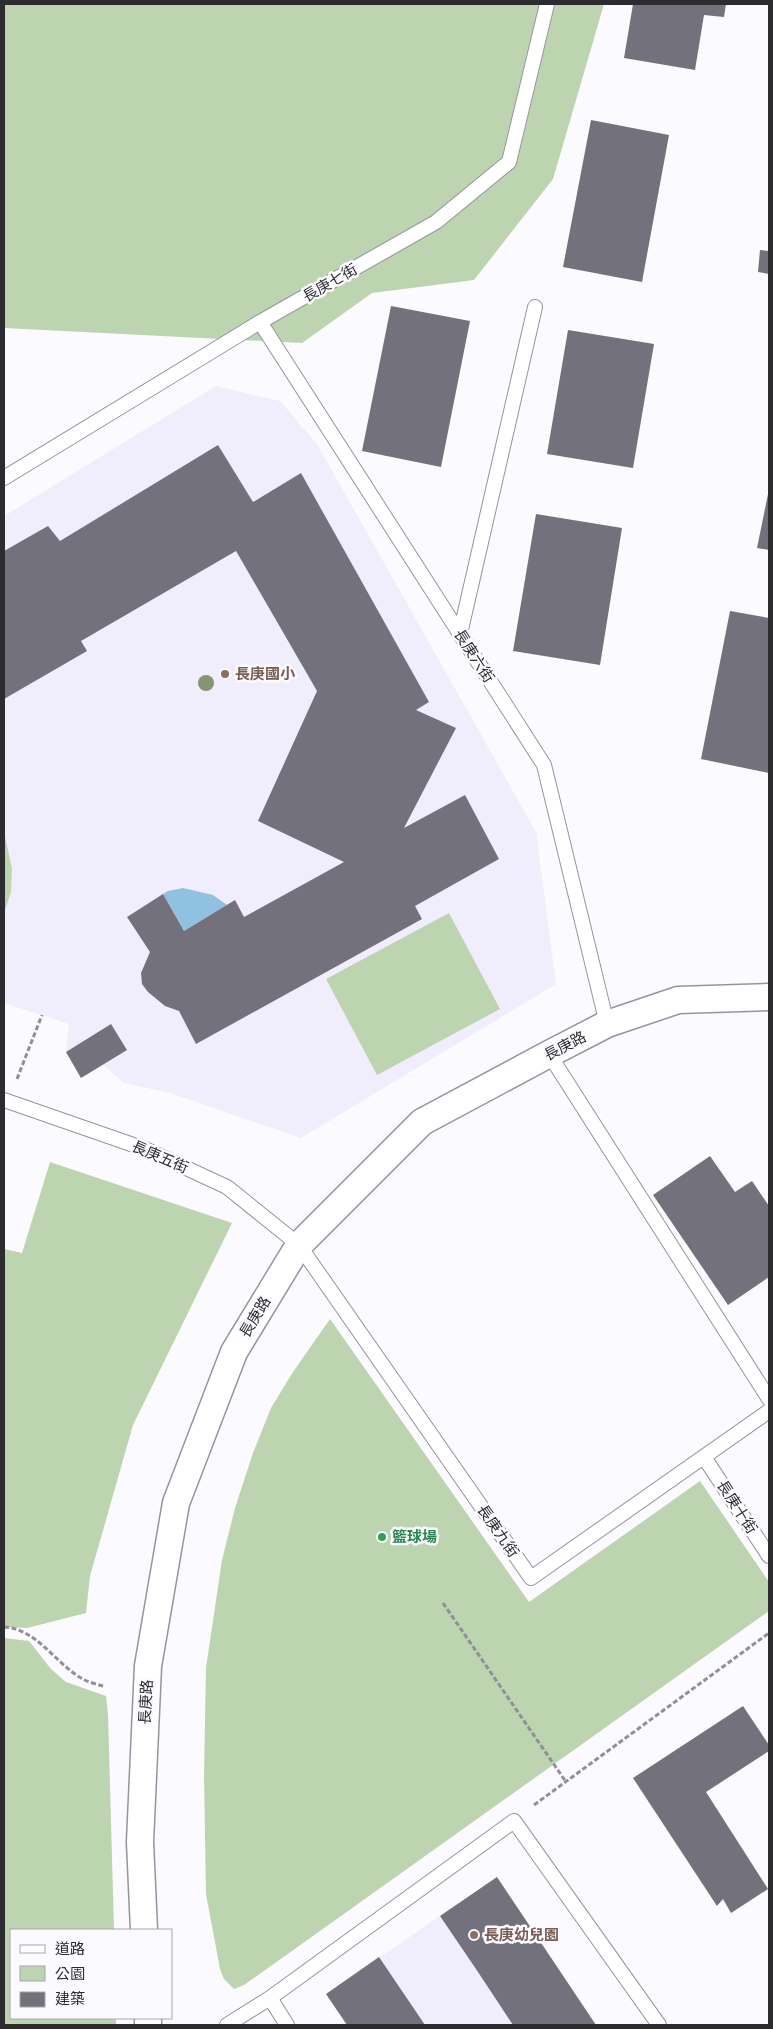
<svg xmlns="http://www.w3.org/2000/svg" width="773" height="2029" viewBox="0 0 773 2029" font-family="'Times New Roman','Noto Sans TC',serif">
<style>
.built{fill:#f0eefd}
.green{fill:#bcd4af}
.water{fill:#91c1e0}
.building{fill:#73717b}
.lines{fill:none;stroke-linecap:round;stroke-linejoin:round}
.service-casing{stroke:#95949e;stroke-width:16}
.minor-casing{stroke:#95949e;stroke-width:29}
.path{stroke:#919094;stroke-width:3;stroke-dasharray:5 2.5;stroke-linecap:butt}
.service{stroke:#fff;stroke-width:14}
.minor{stroke:#fff;stroke-width:26}
.tree{fill:#849573}
.education-dot{fill:#8d6e63;stroke:#fbfafe;stroke-width:2}
.leisure-dot{fill:#2e9e5b;stroke:#fbfafe;stroke-width:2}
.labels{text-anchor:middle;stroke-width:5;stroke-linejoin:round;paint-order:stroke}
.street-label{font-size:15px;fill:#2c2c30;stroke:#fbfafe}
.education-label{font-size:15px;font-weight:bold;fill:#785e54;stroke:#fbfafe;text-anchor:start}
.leisure-label{font-size:15px;font-weight:bold;fill:#27864d;stroke:#fbfafe;text-anchor:start}
</style>
<rect width="100%" height="100%" fill="#fbfafe"/>
<path class="built" d="M216 386 280 401 317 444 536 832 556 984 301 1138 170 1093 124 1083 103 1065 81 1078 66 1052 69 1024 4 1003V516Z
M497 1877 596 2025H347L326 1994Z"/>
<path class="green" d="M4 4H604L553 179 474 280 372 293 302 343 4 328Z
M4 832 12 869 11 892 4 913Z
M449 913 500 1009 377 1075 326 979Z
M50 1162 232 1223 133 1425 90 1576 86 1613 27 1628 4 1627V1249L22 1253Z
M330 1319 529 1602 700 1481 769 1582V1611L244 1985 234 1989 224 1979 220 1969 206 1894 204 1776 206 1668 222 1560 235 1508 253 1453 271 1408 293 1372Z
M4 1638 29 1641 51 1669 66 1682 106 1696 108 1714 114 1930H11V2018H116V2025H4Z"/>
<path class="water" d="M183 888 213 895 227 905 184 931 163 894 168 891Z"/>
<path class="building" d="M633 4H726L724 17 704 15 695 70 624 58Z
M591 120 669 135 642 282 563 267Z
M760 250 769 251V274L758 272Z
M391 306 470 321 441 467 362 451Z
M568 330 654 344 633 468 547 454Z
M218 445 253 502 301 473 429 702 416 710 456 728 404 828 465 795 499 859 415 906 422 919 196 1044 179 1011 165 1006 148 992 142 984 141 973 150 952 127 917 163 894 184 931 235 900 244 917 344 862 258 821 317 691 236 551 81 641 87 651 4 699V551L48 526 60 541Z
M768 494H769V550L757 548Z
M536 514 622 528 600 665 513 651Z
M730 611 769 618V773L701 759Z
M111 1024 127 1050 81 1078 66 1052Z
M710 1156 735 1192 752 1181 769 1206V1277L728 1305 653 1195Z
M743 1706 769 1745V1751L706 1792 768 1889 731 1913 723 1899 717 1906 633 1778Z
M497 1877 596 2025H513L476 1969 440 1916Z
M379 1957 425 2025H347L326 1994Z"/>
<g class="lines">
<defs>
<path id="service" d="M260 322 544 765 607 1024
M4 478 260 322 436 222 509 162 547 4
M460 634 535 307
M549 1054 769 1399
M4 1100 145 1149 227 1187 299 1245 531 1578 769 1411
M704 1457 769 1556
M270 1998 287 2025
M227 2025 270 1998 514 1821 659 2025"/>
<path id="minor" d="M144 1930 140 1842 148 1666 176 1503 234 1352 299 1245 422 1122 549 1054 607 1024 678 1000 769 997
M148 2018V2025"/>
</defs>
<use href="#service" class="service-casing"/>
<use href="#minor" class="minor-casing"/>
<path class="path" d="M17 1079 42 1015
M443 1603 566 1782
M4 1627C37 1629 54 1662 81 1678 87 1682 96 1684 103 1686
M534 1805 769 1633"/>
<use href="#service" class="service"/>
<use href="#minor" class="minor"/>
</g>
<circle class="tree" cx="206" cy="683" r="8"/>
<g class="education-dot">
<circle cx="225" cy="674" r="5"/>
<circle cx="474" cy="1935" r="5"/>
</g>
<circle class="leisure-dot" cx="382" cy="1537" r="5"/>
<g class="labels">
<g class="street-label">
<text transform="translate(330 283) rotate(-30)" y="5">長庚七街</text>
<text transform="translate(474 656) rotate(57)" y="5">長庚六街</text>
<text transform="translate(565 1046) rotate(-28)" y="5">長庚路</text>
<text transform="translate(160 1157) rotate(23)" y="5">長庚五街</text>
<text transform="translate(255 1317) rotate(-59)" y="5">長庚路</text>
<text transform="translate(737 1507) rotate(57)" y="5">長庚十街</text>
<text transform="translate(498 1531) rotate(55)" y="5">長庚九街</text>
<text transform="translate(146 1702) rotate(-87)" y="5">長庚路</text>
</g>
<g class="education-label">
<text x="235" y="679">長庚國小</text>
<text x="484" y="1940">長庚幼兒園</text>
</g>
<g class="leisure-label">
<text x="392" y="1542">籃球場</text>
</g>
</g>
<rect width="773" height="2029" fill="none" stroke="#2c2c30" stroke-width="10"/>
<rect x="10" y="1929" width="162" height="90" fill="#fbfafe" stroke="#a8a8ac"/>
<rect x="20" y="1945" width="25" height="8" fill="#ffffff" stroke="#a8a8ac"/>
<text x="55" y="1954" font-size="15" fill="#2c2c30">道路</text>
<rect x="20" y="1966" width="25" height="15" fill="#bcd4af" stroke="#a8a8ac"/>
<text x="55" y="1979" font-size="15" fill="#2c2c30">公園</text>
<rect x="20" y="1992" width="25" height="15" fill="#73717b" stroke="#a8a8ac"/>
<text x="55" y="2004" font-size="15" fill="#2c2c30">建築</text>
</svg>
